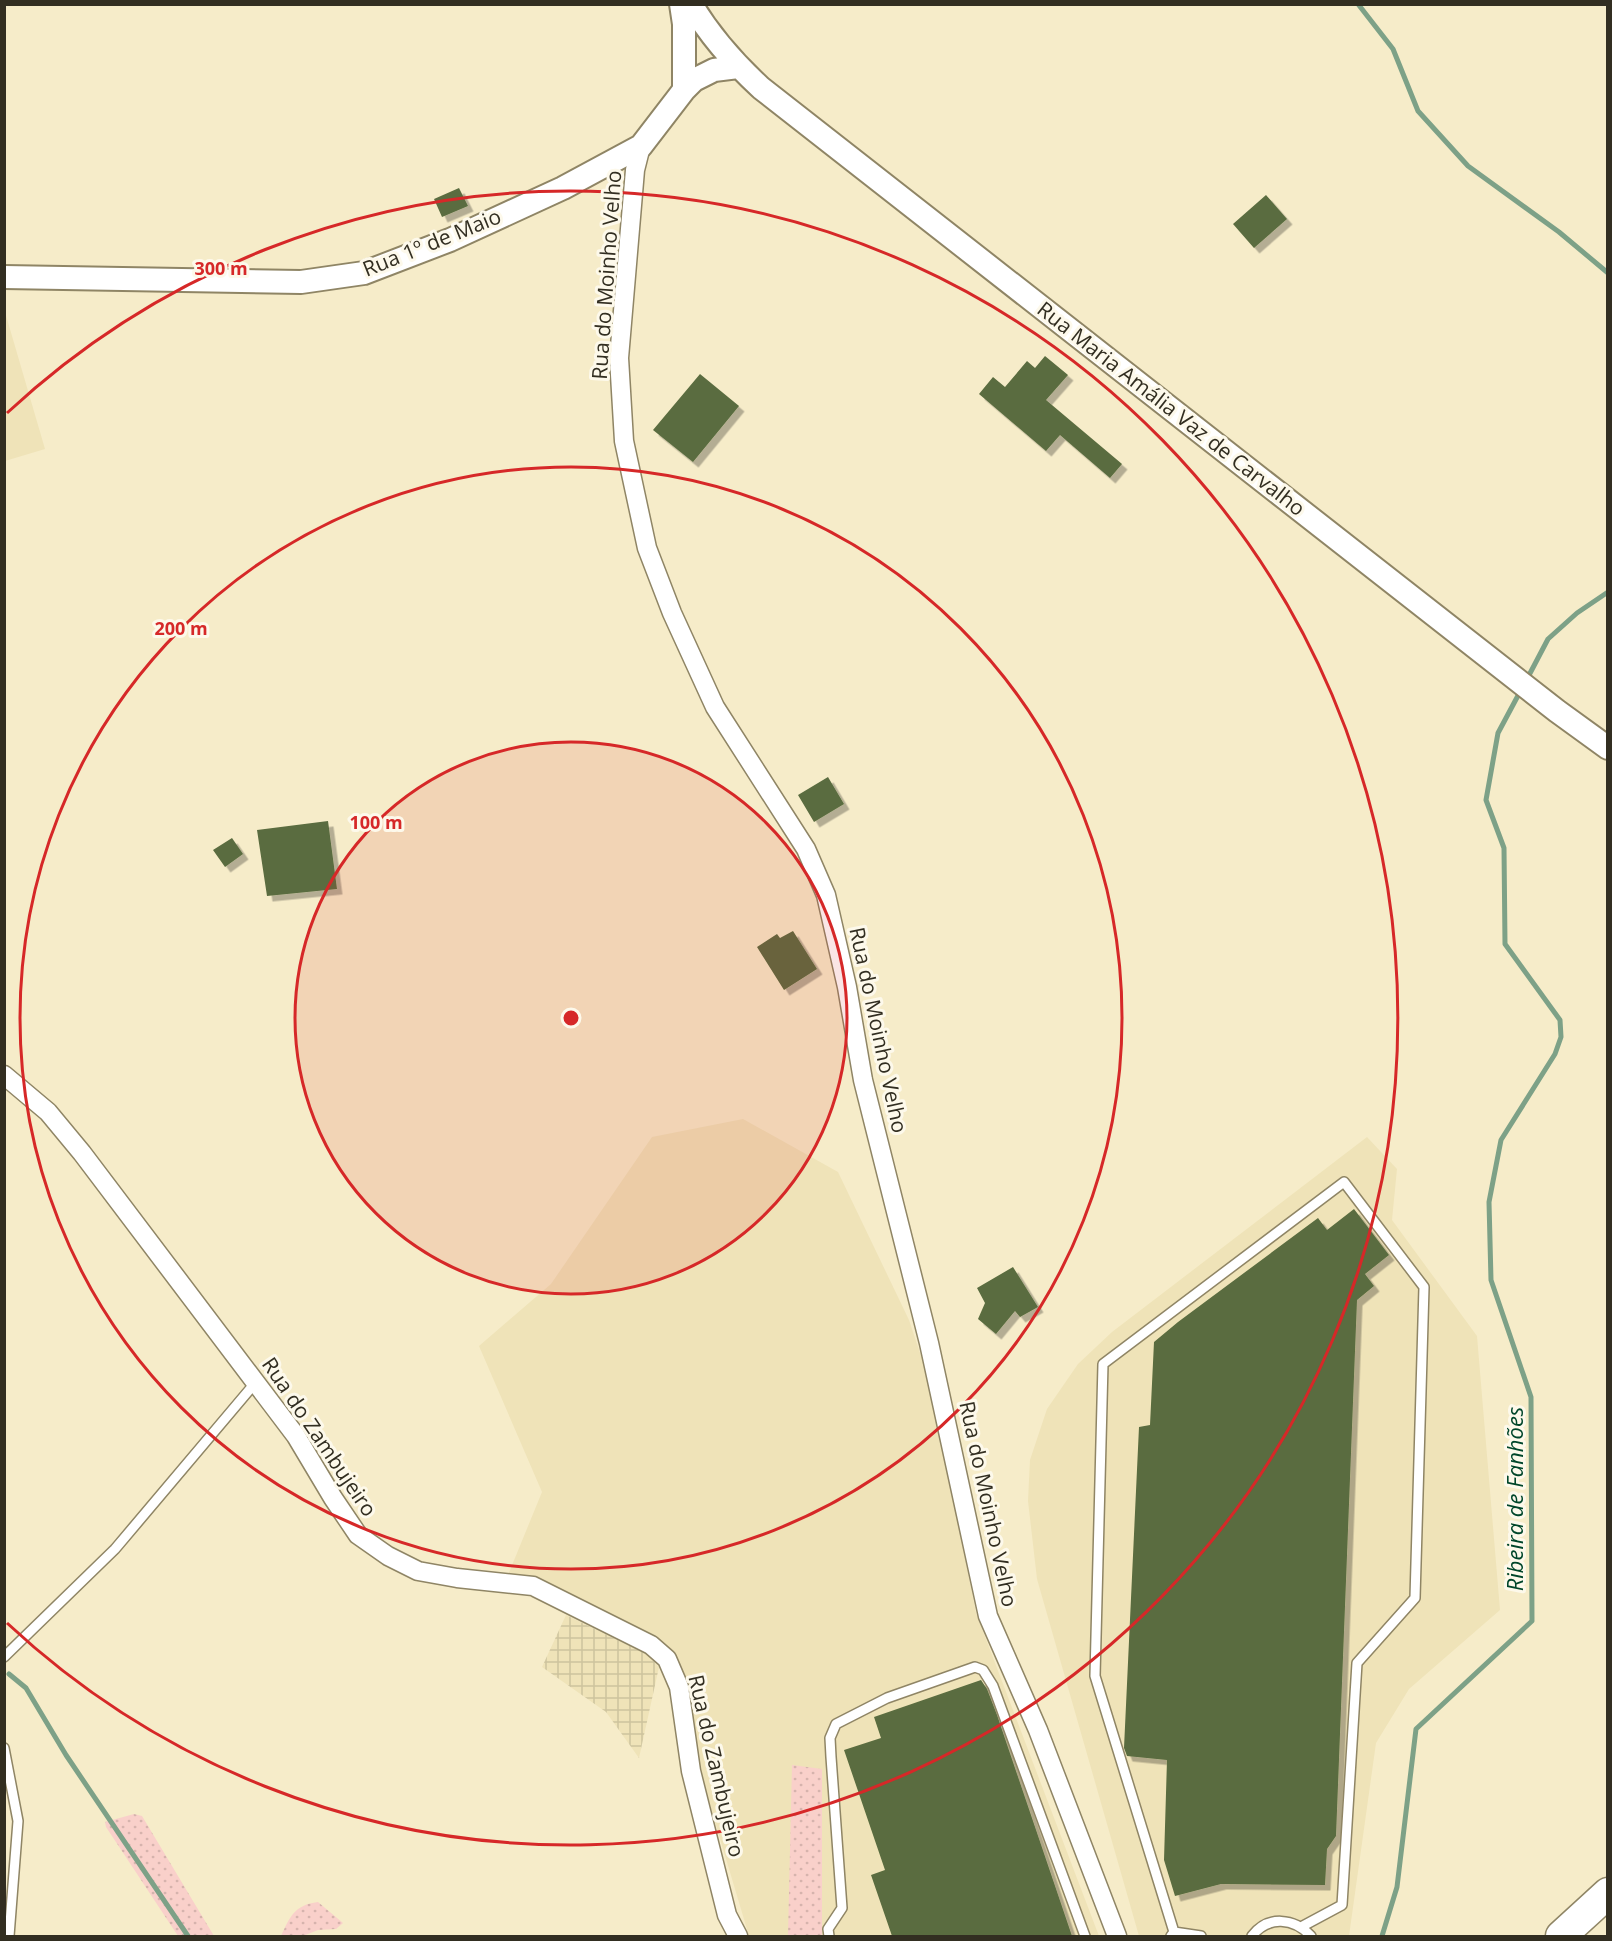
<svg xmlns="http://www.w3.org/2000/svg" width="1612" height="1941" viewBox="0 0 1612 1941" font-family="'Open Sans',sans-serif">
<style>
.built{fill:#efe3b8}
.industrial{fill:url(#industrial-grid)}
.grass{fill:url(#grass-dots)}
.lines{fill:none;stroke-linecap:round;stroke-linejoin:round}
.stream{stroke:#7da187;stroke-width:5}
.building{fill:#5a6c3f;filter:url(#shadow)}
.service-casing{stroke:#8f8565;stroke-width:12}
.minor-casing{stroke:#8f8565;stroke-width:21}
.tertiary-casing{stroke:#8f8565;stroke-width:26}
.trunk-casing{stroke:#8f8565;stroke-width:33}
.service{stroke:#fff;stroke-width:9}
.minor{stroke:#fff;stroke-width:18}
.tertiary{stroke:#fff;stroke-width:22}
.trunk{stroke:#fff;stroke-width:30}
.ring{fill:none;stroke:#d62828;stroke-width:3}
.labels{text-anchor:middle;stroke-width:6;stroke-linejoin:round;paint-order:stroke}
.street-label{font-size:21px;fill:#322e21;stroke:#fdf9eb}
.water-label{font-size:22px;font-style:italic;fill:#00462a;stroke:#fdf9eb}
.centre{fill:#d62828;stroke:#fdf9eb;stroke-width:3}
.ring-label{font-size:18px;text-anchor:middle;font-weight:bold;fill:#d62828;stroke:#fdf9eb;stroke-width:6;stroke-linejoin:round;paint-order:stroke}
</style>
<defs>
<pattern id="industrial-grid" width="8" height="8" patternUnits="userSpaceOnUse" patternTransform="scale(1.5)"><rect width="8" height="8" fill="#efe3b8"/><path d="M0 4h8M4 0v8" fill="none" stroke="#cdc39e"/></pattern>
<pattern id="grass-dots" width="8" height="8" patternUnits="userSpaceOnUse" patternTransform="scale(1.5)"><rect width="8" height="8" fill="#f9d0ca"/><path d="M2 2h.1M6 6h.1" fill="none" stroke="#d6b3ad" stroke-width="1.8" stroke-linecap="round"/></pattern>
<filter id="shadow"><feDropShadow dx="5.5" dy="5.5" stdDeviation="0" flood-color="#0004"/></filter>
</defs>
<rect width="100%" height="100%" fill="#f6ecc9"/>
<path class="built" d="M5 312 45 449 5 461H4Z
M743 1119 838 1172 909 1320 930 1383 976 1613 1099 1936H749L701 1775 676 1660 657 1636 546 1587 508 1575 542 1492 479 1346 551 1284 652 1137Z
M1367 1137 1397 1169 1392 1220 1477 1336 1500 1610 1409 1689 1376 1743 1349 1936H1139L1037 1579 1028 1501 1030 1460 1047 1409 1078 1364 1112 1332Z"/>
<path class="industrial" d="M566 1615 648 1655 659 1667 639 1758 606 1712 542 1667Z"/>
<path class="grass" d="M792 1765 822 1769V1936H788Z
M134 1814 142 1816 214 1936H178L106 1827 105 1822Z
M318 1902 343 1923 336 1929 318 1930 303 1936H281C290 1917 294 1905 318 1902Z"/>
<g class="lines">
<path class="stream" d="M1358 4 1393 49 1418 111 1468 166 1559 232 1608 273
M1527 679 1548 639 1577 613 1608 592
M9 1674 26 1688 66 1755 188 1936
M1382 1936 1397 1887 1416 1729 1532 1621 1531 1397 1491 1280 1489 1202 1501 1140 1555 1054 1561 1037 1560 1020 1505 944 1504 848 1486 800 1498 733 1521 690"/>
</g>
<path class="building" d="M459 188 468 206 442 217 434 199Z
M1266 195 1287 219 1254 248 1233 224Z
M1045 356 1068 375 1046 400 1122 464 1110 478 1060 435 1046 451 979 394 993 377 1005 387 1027 361 1035 368Z
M700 374 739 406 693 462 653 430Z
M828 777 844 804 814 822 798 795Z
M328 821 337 889 267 896 257 830Z
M232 838 243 854 225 867 213 850Z
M793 931 817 969 784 990 757 947 777 934 780 938Z
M1354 1209 1389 1255 1365 1274 1374 1286 1357 1300 1336 1836 1327 1849 1325 1885 1221 1884 1175 1896 1164 1860 1167 1760 1127 1756 1124 1748 1139 1427 1150 1425 1154 1342 1178 1322 1318 1218 1327 1230Z
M1013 1267 1038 1307 1020 1317 1015 1311 996 1334 978 1319 985 1303 977 1288Z
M981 1680 987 1689 997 1715 1072 1936H892L871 1875 885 1870 844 1750 881 1738 874 1717Z"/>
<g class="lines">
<defs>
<path id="service" d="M4 1657 115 1549 256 1382
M4 1748 18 1821 9 1936
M1174 1932 1201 1936
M829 1936 828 1929 842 1908 831 1757 830 1738 836 1724 887 1698 975 1667 983 1670 993 1686 1085 1936
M1171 1936 1174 1932 1095 1676 1103 1364 1344 1182 1424 1287 1415 1598 1357 1663 1342 1905 1301 1927
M1252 1936C1268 1915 1294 1918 1311 1936"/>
<path id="minor" d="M641 146 635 170 619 358 624 441 647 548 672 613 715 707 806 849 826 895 847 987 863 1080 929 1343 988 1616 1038 1730 1117 1936
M4 1075 48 1112 82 1153 296 1436 333 1498 358 1535 388 1556 418 1571 457 1578 533 1586 651 1645 667 1659 679 1687 691 1771 727 1915 738 1936"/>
<path id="tertiary" d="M681 4 684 24V90
M691 4C710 36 734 63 761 88L1557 711 1608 748
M4 277 301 282 364 273 450 240 563 188 641 146 684 90 694 80 714 70 738 67"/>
<path id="trunk" d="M1561 1936 1608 1893"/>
</defs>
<use href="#service" class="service-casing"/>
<use href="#minor" class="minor-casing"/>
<use href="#tertiary" class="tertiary-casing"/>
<use href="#trunk" class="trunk-casing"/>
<use href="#service" class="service"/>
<use href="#minor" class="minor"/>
<use href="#tertiary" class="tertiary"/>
<use href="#trunk" class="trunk"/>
</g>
<circle cx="571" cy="1018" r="276" fill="#d62828" fill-opacity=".12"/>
<g class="ring">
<circle cx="571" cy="1018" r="276"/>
<circle cx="571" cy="1018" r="551"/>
<path d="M7 413A827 827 0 1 1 7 1623"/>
</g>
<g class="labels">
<g class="street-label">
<text transform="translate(432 243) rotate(-22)" y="7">Rua 1º de Maio</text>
<text transform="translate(607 275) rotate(-86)" y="7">Rua do Moinho Velho</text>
<text transform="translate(1171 409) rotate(38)" y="7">Rua Maria Amália Vaz de Carvalho</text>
<text transform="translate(878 1030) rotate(78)" y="7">Rua do Moinho Velho</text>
<text transform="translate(319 1437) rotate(56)" y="7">Rua do Zambujeiro</text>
<text transform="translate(988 1504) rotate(78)" y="7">Rua do Moinho Velho</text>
<text transform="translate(716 1766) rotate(77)" y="7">Rua do Zambujeiro</text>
</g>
<g class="water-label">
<text transform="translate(1515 1499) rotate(-90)" y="8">Ribeira de Fanhões</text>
</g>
</g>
<circle cx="571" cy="1018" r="9" class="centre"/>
<g class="ring-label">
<text x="221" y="275">300 m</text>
<text x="181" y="635">200 m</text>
<text x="376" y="829">100 m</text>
</g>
<rect width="1612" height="1941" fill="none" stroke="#322e21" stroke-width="12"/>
</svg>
